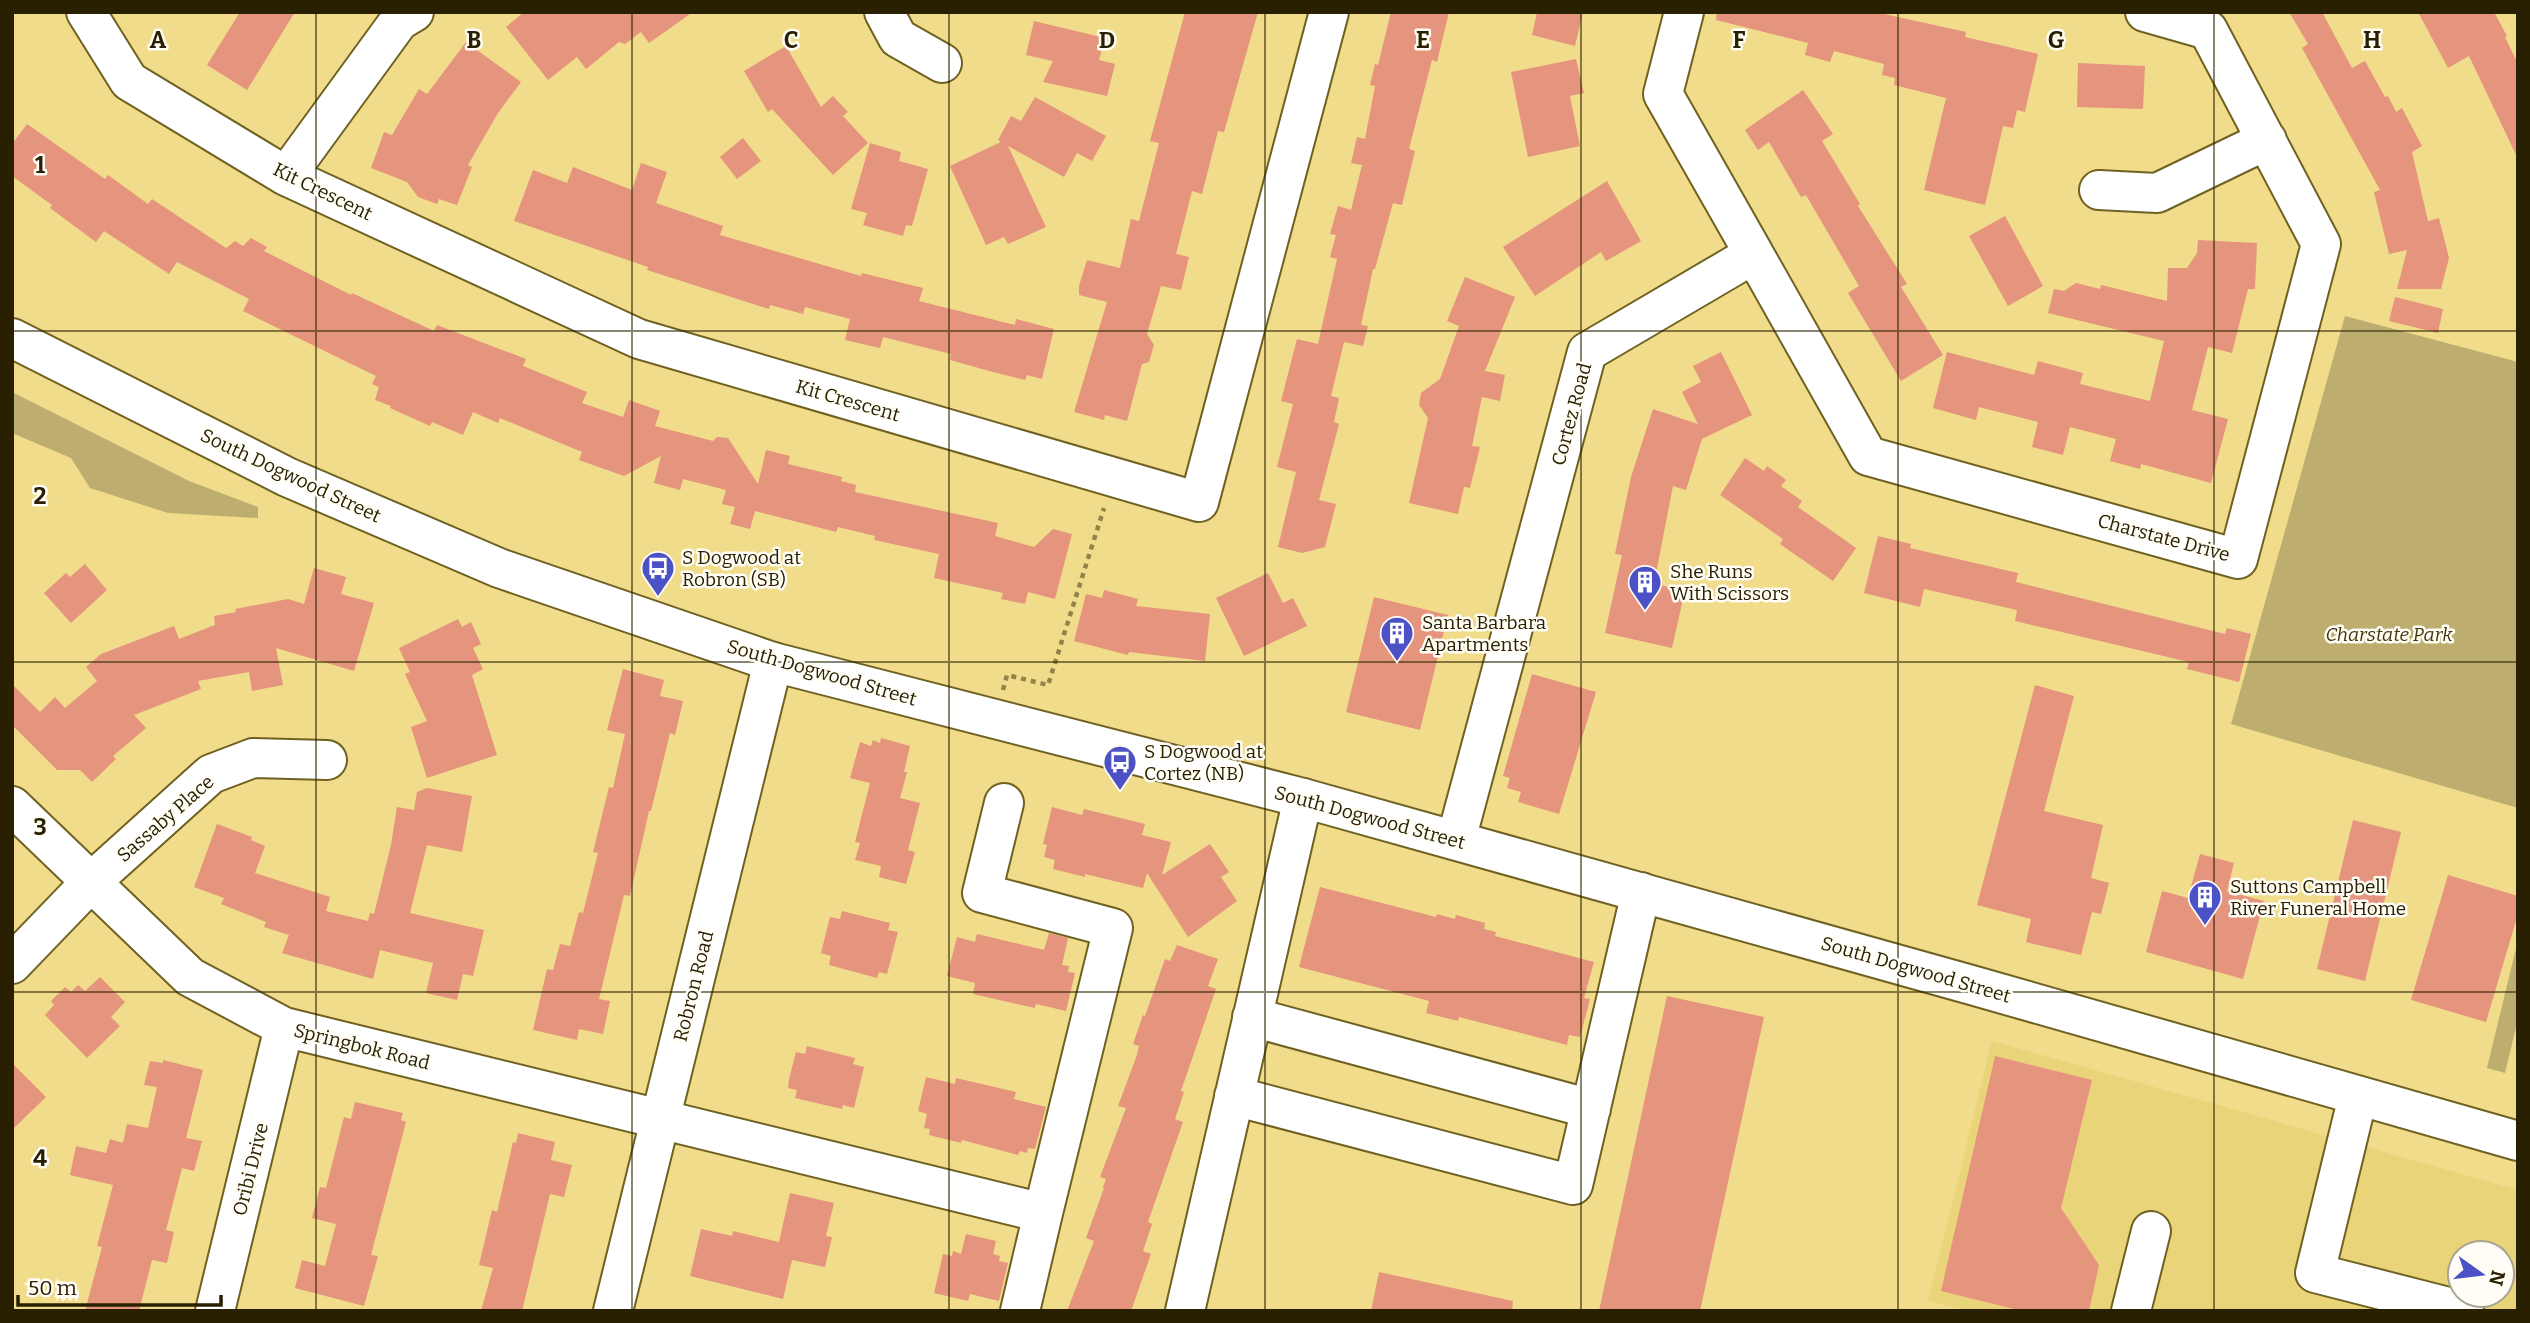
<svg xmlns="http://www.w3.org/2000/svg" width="2530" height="1323" viewBox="0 0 2530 1323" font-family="Bitter,serif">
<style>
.built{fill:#ead479;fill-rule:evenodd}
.green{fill:#bdae70}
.building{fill:#e5947d}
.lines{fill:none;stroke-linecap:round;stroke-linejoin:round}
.minor-casing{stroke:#6f6122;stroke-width:42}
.major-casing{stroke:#6f6122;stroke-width:42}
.path{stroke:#928449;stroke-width:4.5;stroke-dasharray:5 5;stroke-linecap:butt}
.minor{stroke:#fff;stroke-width:38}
.major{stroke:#fff;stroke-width:38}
.grid{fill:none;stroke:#282000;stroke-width:2;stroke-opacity:0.55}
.labels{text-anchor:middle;stroke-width:5;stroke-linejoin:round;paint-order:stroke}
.street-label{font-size:19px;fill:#282000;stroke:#fffdf5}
.poi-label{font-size:19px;fill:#282000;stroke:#fffdf5;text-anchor:start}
.park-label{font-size:19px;font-style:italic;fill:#423708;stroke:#fffdf5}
.grid-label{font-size:23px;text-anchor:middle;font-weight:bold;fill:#282000;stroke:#fffdf5;stroke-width:5;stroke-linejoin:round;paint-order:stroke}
</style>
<rect width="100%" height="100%" fill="#f0dc8a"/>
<path class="built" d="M1992 1041 2518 1190V1311H1967L1928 1301ZM2460 1253H2502V1295H2460Z"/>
<path class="green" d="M2345 316 2518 362V808L2231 724Z
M12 392 189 481 258 507V518L168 513 90 488 71 458 12 433Z
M2518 940V1019L2505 1073 2487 1068Z"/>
<path class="building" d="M240 12H295L247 90 207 65Z
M524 12H693L649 43 641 32 625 44 619 42 586 69 577 57 548 80 506 27Z
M1185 12H1258L1224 132 1218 131 1202 194 1192 191 1176 254 1189 257 1181 290 1161 286 1147 334 1154 345 1149 362 1142 364 1127 421 1105 415 1104 420 1074 412 1107 302 1079 295V286L1087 260 1120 268 1131 219 1139 221 1159 143 1150 141Z
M1391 12H1449L1437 62 1432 60 1409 149 1415 151 1402 205 1393 203 1375 269H1373L1361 325 1368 326 1363 346 1344 342 1331 396 1339 398 1334 422 1339 424 1319 500 1336 504 1325 547 1302 553 1278 547 1296 472 1277 467 1293 404 1281 401 1297 339 1318 344 1337 259 1330 257 1336 235 1330 234 1338 206 1351 210 1362 165 1351 163 1357 137 1365 139 1375 86 1370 85 1375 64 1378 65Z
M1537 12H1583L1575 46 1532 35Z
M1717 12H1875L1966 32 1965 37 2038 54 2025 112 2017 110 2013 128 2003 126 1985 205 1924 190 1946 98 1894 85 1895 78 1882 75 1884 64 1834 51 1830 62 1805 55 1808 43 1716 20Z
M2289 12H2322L2352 68 2365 61 2385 97 2388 96 2396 112 2402 108 2422 146 2412 152 2428 221 2439 218 2449 258 2441 289H2397L2407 250 2389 254 2374 192 2380 190 2302 48 2308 44Z
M2418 12H2494L2507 36 2505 37 2518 64V159L2469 56 2448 68Z
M1034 21 1105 38 1099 60 1115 64 1107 96 1043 82 1053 61 1026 55Z
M466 42 521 82 498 113 468 165 472 167 457 205 439 199 437 204 418 197 407 182 371 168 384 132 392 135 419 89 427 94Z
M786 46 821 107 833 96 848 112 843 116 868 143 833 175 772 109 768 112 744 71Z
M1576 59 1584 93 1570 96 1580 146 1528 157 1511 72Z
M2078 63 2145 66 2143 109 2077 107Z
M1803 90 1833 134 1822 141 1860 204 1858 206 1907 284 1901 287 1943 355 1901 381 1848 293 1859 286 1806 195 1801 197 1769 142 1758 150 1745 130Z
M1035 97 1106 136 1092 161 1077 153 1064 177 1008 146 1046 227 1008 244 1004 237 986 245 950 166 1001 142 998 140 1011 116 1021 121Z
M27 124 105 179 108 175 148 204 152 199 226 248 235 241 243 246 251 238 267 247 264 251 351 295 352 293 434 331 437 325 526 359 523 366 587 392 582 403 623 417 629 400 660 411 655 426 713 441 717 437 728 438 758 484 766 450 790 456 788 464 842 477 841 481 856 485 855 492 998 523 995 536 1034 547 1053 529 1072 534 1055 599 1028 592 1025 604 1001 599 1003 593 934 578 939 554 874 540 875 536 838 527 836 532 755 511 750 529 730 524 735 507 722 504 726 490 683 479 680 490 654 483 661 456 624 476 579 460 582 452 500 418 498 423 473 412 463 435 432 422 430 426 390 408 391 406 375 400 379 387 372 384 376 376 243 311 249 299 177 262 169 274 104 231 96 242 50 208 52 205 12 176V144Z
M743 138 761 161 737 179 720 157Z
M870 143 901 152 899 161 928 169 912 226 906 225 903 236 863 225 867 213 851 209Z
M641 163 667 172 656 203 723 226 720 235 861 276 862 273 923 288 919 301 1015 325 1016 319 1054 329 1042 379 1027 375 1025 380 993 372 950 360 951 354 883 337 880 348 845 340 850 319 805 307 803 314 770 305 769 309 647 270 648 267 514 221 533 170 567 183 573 167 632 190Z
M1607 181 1641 241 1606 261 1601 252 1535 296 1503 247Z
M2005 216 2043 286 2008 306 1969 236Z
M2198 240 2257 243 2255 289H2248L2232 353 2208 347 2192 410 2228 419 2211 483 2141 464 2140 469 2110 461 2116 439 2070 427 2063 455 2032 447 2038 422 1979 407 1976 420 1933 408 1947 352 2034 375 2038 361 2083 373 2080 384 2150 401 2164 341 2048 313 2054 289 2064 291 2076 283 2100 289 2101 285 2167 301 2168 268H2187L2197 253Z
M1465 277 1515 297 1485 371 1505 375 1500 401 1482 397 1472 446 1480 447 1470 488 1464 487 1458 514 1409 503 1428 418 1419 405 1421 393 1440 379 1459 326 1447 321Z
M2395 297 2443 309 2438 333 2389 321Z
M1721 352 1752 415 1702 439 1686 490 1673 486 1652 594 1659 585 1685 590 1672 648 1605 633 1622 555 1615 554 1631 477 1653 409 1698 424 1682 392 1701 382 1693 366Z
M1745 458 1764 471 1767 466 1786 480 1781 486 1802 501 1798 507 1856 548 1833 581 1780 544 1783 539 1720 495Z
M1878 536 1911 544 1910 548 2018 573 2016 582 2225 634 2227 628 2251 634 2239 682 2187 669 2189 662 2015 621 2017 610 1924 589 1920 607 1864 593Z
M85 564 107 590 71 623 44 593 66 573 70 577Z
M314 568 346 577 341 594 374 603 354 671 276 648 283 685 252 691 249 672 198 681 201 689 134 715 146 728 113 756 116 759 92 782 80 770H57L12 725V684L40 712 55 697 65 708 97 681 86 667 101 654 174 626 179 639 215 625 214 616 236 612 235 609 288 599 304 604Z
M1268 573 1283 603 1293 598 1307 626 1244 656 1216 598Z
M1104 590 1138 599 1136 606 1210 614 1205 661 1129 652 1128 655 1074 641 1086 594 1102 598Z
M1374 597 1448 615 1420 730 1346 712Z
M458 619 462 627 471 622 481 644 473 648 483 669 472 675 497 755 427 778 411 727 427 721 405 674 410 672 399 648Z
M623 669 664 680 660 696 683 701 675 735 670 733 651 811H649L630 896 624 895 599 999 610 1001 603 1034 579 1029 577 1040 533 1030 547 969 553 970 560 944 570 946 579 912 583 913 598 853 593 852 609 787 613 788 625 734 607 730Z
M1532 674 1596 692 1559 814 1518 802 1521 792 1507 788 1510 778 1503 776Z
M2035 685 2074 696 2044 811 2103 825 2091 878 2109 883 2101 914 2092 912 2081 955 2026 942 2031 919 1977 905Z
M881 738 910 746 904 772H907L900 798 920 803 908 850 915 852 906 884 879 877 881 866 855 860 860 843 855 842 870 783 850 778 860 742 871 746 873 740 880 743Z
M427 788 472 796 462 852 427 845 410 913 484 930 473 976 463 974 457 1000 426 993 433 963 380 950 373 979 282 953 289 935 264 927 266 922 221 904 224 898 194 887 217 824 252 837 251 840 265 846 255 873 330 897 326 911 368 921 370 913 374 914 391 845 397 807 414 810 417 792Z
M1052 807 1082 815 1084 809 1145 824 1142 835 1171 842 1162 875 1210 844 1229 872 1221 877 1237 901 1188 937 1147 873 1143 888 1085 874V877L1053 869 1055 860 1044 857 1047 845 1043 844Z
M2353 820 2401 832 2365 981 2317 969Z
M2200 854 2234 863 2227 891 2264 901 2243 979 2146 952 2162 891 2188 898Z
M2448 875 2518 896V914L2486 1022 2411 1000Z
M1320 887 1436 917 1437 914 1455 919 1456 915 1485 923 1484 929 1496 932 1495 936 1594 962 1584 998 1590 999 1580 1037 1569 1035 1567 1045 1459 1017 1458 1021 1426 1013 1429 1001 1299 967Z
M842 911 890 923 888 930 898 932 887 974 879 972 877 978 829 965 831 956 821 953 830 917 840 919Z
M1049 933 1068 938 1062 965 1069 966 1068 972 1075 973 1066 1011 1036 1004 1035 1008 973 994 975 983 947 976 957 937 975 942 977 934 1044 950Z
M1177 945 1218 959 1208 986 1216 989 1181 1091 1184 1092 1175 1119 1183 1122 1148 1222 1152 1224 1143 1251 1151 1254 1131 1311H1067L1094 1241 1086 1238 1104 1188 1103 1187 1106 1179 1100 1177 1126 1108 1118 1106 1137 1055 1139 1046 1133 1044 1143 1015 1145 1016 1165 959 1170 961Z
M100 977 125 1002 111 1017 120 1026 87 1058 45 1015 54 1005 51 1001 65 987 71 992 78 985 85 991Z
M1667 996 1764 1017 1700 1311H1599Z
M807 1046 855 1058 853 1064 864 1067 854 1108 843 1105 842 1109 795 1098 797 1090 788 1088 789 1079 796 1052 805 1054Z
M1995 1056 2092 1080 2061 1208 2099 1265 2089 1311H2022L1941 1291Z
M163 1060 203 1070 186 1138 202 1141 194 1171 182 1168 166 1230 174 1232 167 1263 152 1260 139 1311H85L102 1247 97 1246 113 1185 70 1175 76 1146 106 1153 110 1139 123 1143 127 1124 148 1128 157 1087 144 1085 150 1061 163 1063Z
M12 1063 46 1097 12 1130Z
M926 1077 955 1084 956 1078 1016 1092 1014 1099 1046 1107 1035 1149 1028 1148 1027 1153 1020 1151 1018 1155 962 1140 961 1143 929 1135 930 1129 924 1128 927 1114 918 1111Z
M355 1102 403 1113 401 1120 406 1122 371 1255 378 1256 364 1306 295 1288 302 1260 325 1266 336 1224 312 1218 320 1187 326 1188 344 1117 351 1119Z
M518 1133 555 1142 551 1160 572 1165 564 1197 550 1194 522 1311H481L493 1268 479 1265 492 1210 497 1212 513 1142 516 1143Z
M790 1193 834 1203 826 1236 832 1237 825 1267 792 1260 783 1299 690 1276 701 1229 732 1236 733 1231 779 1242Z
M966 1234 996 1241 993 1254 1000 1256 999 1261 1008 1263 999 1301 970 1294 968 1301 934 1293 943 1254 952 1256 953 1251 961 1254Z
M1379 1272 1513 1301 1512 1311H1371Z"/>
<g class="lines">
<defs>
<path id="minor" d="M86 12 129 81 286 176 639 339 1199 502 1329 12
M884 12 898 38 942 63
M286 176 399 21 414 12
M2099 190 2157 193 2267 140
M1754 254 1868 456 2238 559 2321 244 2208 30 2145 12
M1004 803 982 893 1113 928 1043 1213
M12 806 190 977 284 1027 1043 1213 1020 1311
M1456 840 1587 352 1754 254 1663 94 1684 12
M12 964 91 882 211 774 253 758 327 760
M1252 1017 1591 1109
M1234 1096 1573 1185 1641 892
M2358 1096 2315 1273 2464 1311
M215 1311 284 1027
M613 1311 773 662
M1185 1311 1303 798
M2131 1311 2151 1231"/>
<path id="major" d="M12 338 287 477 499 568 773 662 1303 798 1975 986 2518 1141"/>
</defs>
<use href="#minor" class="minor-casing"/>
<use href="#major" class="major-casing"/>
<path class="path" d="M1003 690 1007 675 1048 685 1104 508"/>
<use href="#minor" class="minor"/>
<use href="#major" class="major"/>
</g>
<path class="grid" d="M316 12V1311M632 12V1311M949 12V1311M1265 12V1311M1581 12V1311M1898 12V1311M2214 12V1311M12 331H2518M12 662H2518M12 992H2518"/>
<defs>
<symbol id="bus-pin" viewBox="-11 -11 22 30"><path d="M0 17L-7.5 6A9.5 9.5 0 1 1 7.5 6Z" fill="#4c51c6" stroke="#fffdf5"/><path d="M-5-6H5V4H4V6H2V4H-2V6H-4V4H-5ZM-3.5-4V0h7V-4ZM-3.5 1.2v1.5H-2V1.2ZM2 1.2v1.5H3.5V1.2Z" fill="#fff"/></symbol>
<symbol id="building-pin" viewBox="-11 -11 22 30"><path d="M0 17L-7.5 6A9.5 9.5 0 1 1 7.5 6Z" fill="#4c51c6" stroke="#fffdf5"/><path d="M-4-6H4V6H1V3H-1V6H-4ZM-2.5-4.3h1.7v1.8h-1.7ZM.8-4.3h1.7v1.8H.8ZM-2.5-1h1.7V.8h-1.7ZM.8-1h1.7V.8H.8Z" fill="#fff"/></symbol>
</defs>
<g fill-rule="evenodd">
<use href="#bus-pin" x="639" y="549" width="38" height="52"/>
<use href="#building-pin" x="1626" y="563" width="38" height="52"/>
<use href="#building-pin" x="1378" y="614" width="38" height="52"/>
<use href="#bus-pin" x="1101" y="743" width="38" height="52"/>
<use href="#building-pin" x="2186" y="878" width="38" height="52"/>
</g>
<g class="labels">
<g class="street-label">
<text transform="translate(323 191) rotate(26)" y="7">Kit Crescent</text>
<text transform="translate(848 400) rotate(16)" y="7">Kit Crescent</text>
<text transform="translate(1571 414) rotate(-75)" y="7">Cortez Road</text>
<text transform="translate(291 475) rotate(25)" y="7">South Dogwood Street</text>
<text transform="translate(2164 537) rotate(15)" y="7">Charstate Drive</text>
<text transform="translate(822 672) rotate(16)" y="7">South Dogwood Street</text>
<text transform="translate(1370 817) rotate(15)" y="7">South Dogwood Street</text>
<text transform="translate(165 818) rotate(-41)" y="7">Sassaby Place</text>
<text transform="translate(1916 969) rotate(16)" y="7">South Dogwood Street</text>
<text transform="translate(693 986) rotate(-76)" y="7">Robron Road</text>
<text transform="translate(362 1046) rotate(14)" y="7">Springbok Road</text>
<text transform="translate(250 1169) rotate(-76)" y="7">Oribi Drive</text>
</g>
<g class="poi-label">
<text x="682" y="564">S Dogwood at<tspan x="682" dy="22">Robron (SB)</tspan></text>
<text x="1670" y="578">She Runs<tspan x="1670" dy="22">With Scissors</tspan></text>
<text x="1422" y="629">Santa Barbara<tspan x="1422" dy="22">Apartments</tspan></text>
<text x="1144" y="758">S Dogwood at<tspan x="1144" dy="22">Cortez (NB)</tspan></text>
<text x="2230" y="893">Suttons Campbell<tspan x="2230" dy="22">River Funeral Home</tspan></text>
</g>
<g class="park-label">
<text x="2389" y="641">Charstate Park</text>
</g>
</g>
<g class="grid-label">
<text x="158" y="48">A</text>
<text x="474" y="48">B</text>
<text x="791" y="48">C</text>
<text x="1107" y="48">D</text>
<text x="1423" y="48">E</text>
<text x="1739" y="48">F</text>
<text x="2056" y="48">G</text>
<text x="2372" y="48">H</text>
<text x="40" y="173">1</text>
<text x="40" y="504">2</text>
<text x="40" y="835">3</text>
<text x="40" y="1166">4</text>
</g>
<rect width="2530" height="1323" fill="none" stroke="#282000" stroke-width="28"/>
<g transform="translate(2481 1274) rotate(104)"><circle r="33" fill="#fffdf5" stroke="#a9a593" stroke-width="2"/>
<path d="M0-5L12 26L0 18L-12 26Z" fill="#4c51c6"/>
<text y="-10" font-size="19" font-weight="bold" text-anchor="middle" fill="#282000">N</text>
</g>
<path d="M18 1295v10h203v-10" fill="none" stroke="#282000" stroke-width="3.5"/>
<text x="28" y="1295" font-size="21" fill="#282000" stroke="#fffdf5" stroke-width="5" paint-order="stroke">50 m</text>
</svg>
